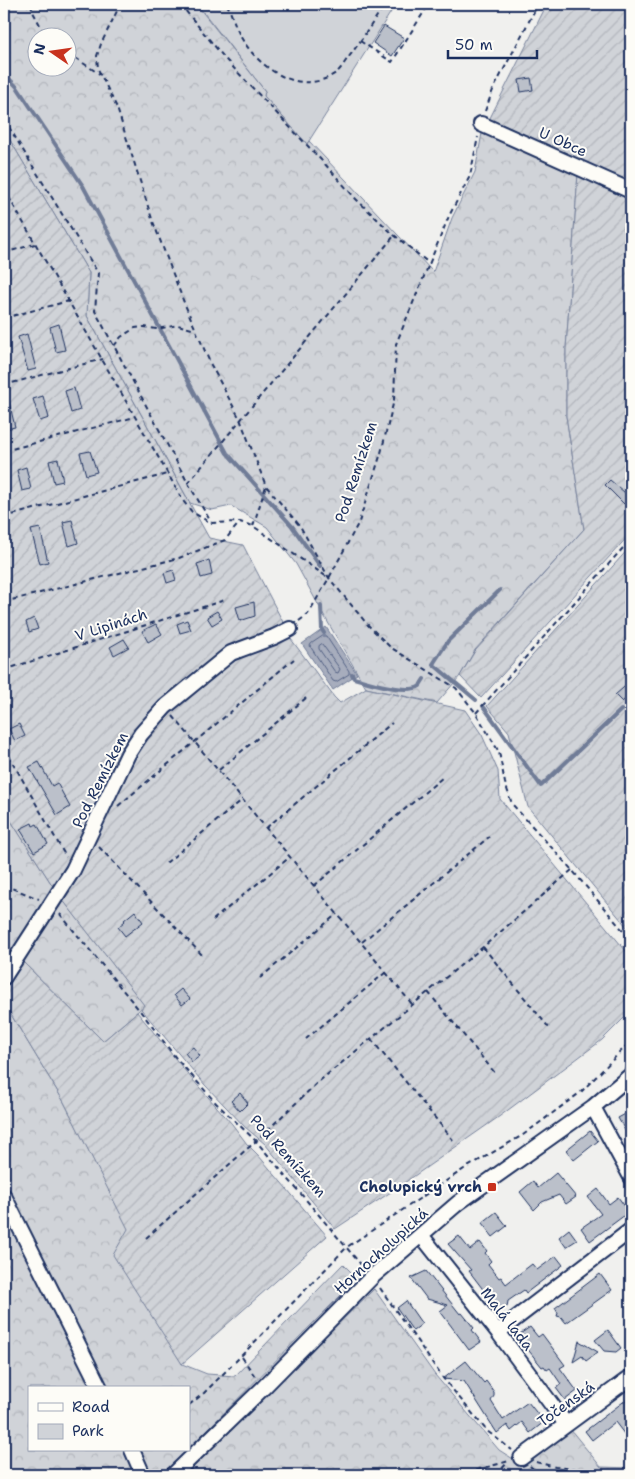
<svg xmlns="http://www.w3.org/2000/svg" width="635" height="1479" viewBox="0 0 635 1479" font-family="'Shantell Sans',sans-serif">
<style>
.green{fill:#d0d3d8;stroke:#76819b}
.forest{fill:url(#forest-crowns);stroke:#76819b;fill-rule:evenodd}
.garden{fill:url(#garden-furrows);stroke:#76819b}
.water{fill:#a7adbd;stroke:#6f7b97}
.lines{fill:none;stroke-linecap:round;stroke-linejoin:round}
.shore{stroke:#536184;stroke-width:1}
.stream{stroke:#6f7b97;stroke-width:4}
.building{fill:#bbc0ca;stroke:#1b2f5e}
.minor-casing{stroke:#1b2f5e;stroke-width:18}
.path{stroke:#1b2f5e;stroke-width:2;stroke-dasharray:5 4;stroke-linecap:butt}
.minor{stroke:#fdfcf7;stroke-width:14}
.poi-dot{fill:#c8321e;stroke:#fdfcf7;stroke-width:2}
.labels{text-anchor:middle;stroke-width:4;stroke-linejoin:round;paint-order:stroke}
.street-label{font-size:15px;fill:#1b2f5e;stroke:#fdfcf7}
.poi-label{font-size:15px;font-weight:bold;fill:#1b2f5e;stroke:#fdfcf7;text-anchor:end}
</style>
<defs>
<pattern id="forest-crowns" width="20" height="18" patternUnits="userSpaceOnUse" patternTransform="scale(1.25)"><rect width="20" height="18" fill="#d0d3d8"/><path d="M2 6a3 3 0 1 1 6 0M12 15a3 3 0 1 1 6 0" fill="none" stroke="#b2b5bc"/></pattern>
<pattern id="garden-furrows" width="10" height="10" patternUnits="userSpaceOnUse" patternTransform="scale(1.25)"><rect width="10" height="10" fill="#d0d3d8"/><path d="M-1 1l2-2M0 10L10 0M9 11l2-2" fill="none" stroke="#b2b5bc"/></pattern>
</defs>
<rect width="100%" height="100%" fill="#f0f0ee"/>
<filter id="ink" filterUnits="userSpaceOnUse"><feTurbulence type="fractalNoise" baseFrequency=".02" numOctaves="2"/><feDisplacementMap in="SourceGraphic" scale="10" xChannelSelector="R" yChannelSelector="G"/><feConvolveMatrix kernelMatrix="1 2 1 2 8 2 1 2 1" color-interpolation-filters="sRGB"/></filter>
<g filter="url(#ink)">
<path class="green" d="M197 4H396L307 144 264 96 265 91Z"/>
<path class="forest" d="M4 4H196L265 91 264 96 307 144 309 141 433 272 452 218 475 172 482 133 578 173 566 349V416L584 529 475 650 460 676 437 703 366 688 326 619 296 564 267 527 231 506 212 510 190 503 87 316 89 273 4 130ZM38 38H68V68H38Z
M4 810 56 891 145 1005 103 1041 21 960 4 987Z
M4 1003 64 1102 129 1229 182 1364 207 1374 235 1376 343 1264 356 1277 348 1288 189 1448V1388H29V1450H187L162 1475H4Z
M374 1289 435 1375 499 1450 521 1464 570 1429 601 1467 631 1468V1475H184Z"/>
<path class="garden" d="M547 4H631V183L489 120Z
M4 130 89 273 87 316 209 538 243 545 284 624 244 640 205 666 126 745 72 854 56 891 4 810Z
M578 173 631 198V533L481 698 460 676 475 651 584 529 566 416V349Z
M631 546V932L528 807 509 732 487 706Z
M288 635 334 697 340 703 366 688 465 710 482 735 498 771 500 799 631 957V1011L602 1040 500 1116 397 1188 335 1229 265 1144 245 1127 205 1085 141 1009 144 1005 62 899 139 747 186 698 237 659 250 651Z
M21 960 103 1041 137 1012 192 1079 232 1124 247 1144 258 1155 327 1236 182 1364 113 1255 128 1229 64 1102 4 1003V987Z"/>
<path class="water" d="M326 627 357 674 333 690 302 644Z"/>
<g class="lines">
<path class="shore" d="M323 636H326L349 671V674L336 682 333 681 310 646 311 644Z
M322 644 340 669 338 673 335 672 319 649V646Z"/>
<path class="stream" d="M4 73 17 87 83 186 227 453 292 526 320 566
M321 606 322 630 324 633
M433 664 448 641 500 590
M433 664 476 700
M352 674 354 678C368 682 408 695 420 686 420 685 424 679 424 679
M483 706 541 786 621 710"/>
</g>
<path class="building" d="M384 26 404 38 392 56 373 43Z
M531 78 533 90 521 92 519 80Z
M59 324 65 350 56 352 50 327Z
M27 334 36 369 28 371 18 337Z
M74 388 80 410 71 413 65 391Z
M7 393 15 427 6 429 4 418V394Z
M43 396 49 418 40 421 33 399Z
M90 451 97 472 86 475 80 453Z
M58 459 63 481 54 483 49 461Z
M26 467 31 489 22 491 17 470Z
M610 480 631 498 624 504 605 485Z
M72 520 78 543 69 546 63 522Z
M40 528 48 562 40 564 31 530Z
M209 560 212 575 201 578 197 564Z
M173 570 176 580 167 583 164 573Z
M254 602 255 616 240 621 236 607Z
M217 611 222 619 212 625 207 617Z
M34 618 38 629 29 632 26 622Z
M187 620 191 630 180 633 177 624Z
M156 624 162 634 148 642 142 631Z
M124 639 129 647 114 655 110 647Z
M631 681V694L622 702 615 695Z
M19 724 25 736 15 741 9 729Z
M39 762 52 786 57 783 70 807 57 815 29 767Z
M32 823 33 826 37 824 48 844 34 852 20 829Z
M135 911 143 922 125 936 118 927 125 921 124 920Z
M181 989 190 999 182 1005 174 995Z
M193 1047 200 1056 192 1062 185 1053Z
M240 1093 248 1103 240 1111 231 1101Z
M631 1111V1141L618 1118Z
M590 1131 598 1141 574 1160 566 1150Z
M556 1173 576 1197 566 1204 559 1195 542 1202 534 1210 520 1192 533 1181 538 1188Z
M598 1189 609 1204 618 1197 629 1212 590 1241 581 1228 601 1214 588 1197Z
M496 1212 507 1226 493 1237 482 1223Z
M569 1229 577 1240 566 1247 559 1237Z
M459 1236 470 1250 480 1242 487 1251 485 1253 491 1261 488 1264 499 1278 501 1277 506 1284 532 1264 537 1270 556 1256 563 1265 526 1293 524 1290 508 1301 507 1307H501L498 1309 469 1271 471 1270 448 1244Z
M426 1271 460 1314 462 1313 474 1328 472 1330 481 1342 469 1350 440 1311 448 1305 427 1299 411 1278Z
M600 1274 612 1290 566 1323 561 1317 557 1316 558 1313 555 1308Z
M406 1301 422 1324 413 1331 397 1308Z
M530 1327 538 1337 542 1334 565 1365 560 1368 577 1391 565 1400 556 1388 561 1384 550 1368 547 1370 544 1366 542 1367 517 1336Z
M608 1330 621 1348 616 1352 604 1351 595 1340Z
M579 1341 598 1352 586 1361 582 1356 573 1362Z
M466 1361 484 1383 486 1381 494 1392V1396L491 1401 503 1420 528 1402 544 1422 530 1433 522 1422 511 1431 507 1425 497 1433 464 1381 443 1379Z
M631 1396V1431L625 1435 615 1422 592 1440 585 1431Z"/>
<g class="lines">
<defs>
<path id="minor" d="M481 124 631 191
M4 977 73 870 128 754 141 734 165 707 231 653 274 637 290 629
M593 1107 631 1177
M4 1196 100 1388
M421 1235 498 1332 566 1424
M498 1332 631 1230
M132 1450 143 1475
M521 1458 631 1377
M173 1475 263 1388 372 1277 458 1203 593 1107 631 1075"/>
</defs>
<use href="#minor" class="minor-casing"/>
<path class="path" d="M31 4 33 12 47 38
M122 4 117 11 101 44 97 56 98 69 117 108 152 219 183 300 211 365 240 419 266 486 300 526 329 578 367 624 390 647 456 688 476 713 499 752 505 783 512 804 572 870 631 940
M180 4 227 61 324 163 356 199 394 235 430 264
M227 4C232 15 236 29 242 39 261 70 301 97 336 73 341 69 344 63 348 58 361 41 373 22 385 4
M360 41 392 62 429 4
M68 53 101 75
M485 111 493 90 538 4
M4 119 98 273 95 311 188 483 211 522
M4 189 184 502 192 512 211 523 240 522 253 526 327 577
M4 253 35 244
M4 318 69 301
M114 346 121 337 135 328 144 327 157 329 178 325 195 330
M4 385 103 359
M4 451 135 417
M188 483 394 236
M4 517 167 474
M253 526 266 486
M4 602 179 558 225 540 240 522
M299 621 308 614 329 578 359 522 381 453 394 400 396 344 449 216 470 176 478 137
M4 670 225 600
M476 713 631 539
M173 716 412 1004
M4 747 66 857
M219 770 306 698
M118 806 294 659
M266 828 392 723
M99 847 204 957
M166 863 242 800
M4 885 39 899
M314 886 443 777
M60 914 145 1017 176 1058 216 1103 256 1141 363 1267
M213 920 290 857
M362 942 489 837
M483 947 550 1029
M260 978 337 914
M428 992 495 1073
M306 1039 386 972
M371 1039 453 1140
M146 1238 256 1141 317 1083 483 947 572 870
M380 1288 443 1378 487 1431 512 1450
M242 1357 256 1378
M189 1405 204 1393 241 1356 347 1247 464 1169 523 1135 581 1092 631 1041
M536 1462 555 1467 631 1474
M530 1466 539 1475
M459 1475 509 1461
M496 1475 508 1462"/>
<use href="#minor" class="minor"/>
</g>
</g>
<rect class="poi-dot" x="487" y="1182" width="10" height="10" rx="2.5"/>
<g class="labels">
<g class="street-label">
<text transform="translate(563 142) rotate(24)" y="5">U Obce</text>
<text transform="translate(356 472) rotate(-72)" y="5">Pod Remízkem</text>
<text transform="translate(111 625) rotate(-18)" y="5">V Lipinách</text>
<text transform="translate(100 780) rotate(-63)" y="5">Pod Remízkem</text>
<text transform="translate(288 1156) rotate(48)" y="5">Pod Remízkem</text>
<text transform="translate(381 1251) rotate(-42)" y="5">Hornocholupická</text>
<text transform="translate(507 1319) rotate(52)" y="5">Malá lada</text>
<text transform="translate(566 1404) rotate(-36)" y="5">Točenská</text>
</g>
<g class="poi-label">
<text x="482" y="1192">Cholupický vrch</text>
</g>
</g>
<rect width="635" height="1479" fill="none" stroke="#fdfcf7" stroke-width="20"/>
<rect x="10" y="10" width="615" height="1459" fill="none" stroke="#1b2f5e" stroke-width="2" filter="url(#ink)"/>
<rect x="28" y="1386" width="162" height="65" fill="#fdfcf7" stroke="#a3aaba"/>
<rect x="38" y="1403" width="25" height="8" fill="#fdfcf7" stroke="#a3aaba"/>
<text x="72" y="1412" font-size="15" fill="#1b2f5e">Road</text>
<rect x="38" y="1424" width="25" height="15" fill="#d0d3d8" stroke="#a3aaba"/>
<text x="72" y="1436" font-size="15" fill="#1b2f5e">Park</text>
<g transform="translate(52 52) rotate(283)"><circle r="24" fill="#fdfcf7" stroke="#a3aaba"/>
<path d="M0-4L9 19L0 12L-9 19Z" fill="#c8321e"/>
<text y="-8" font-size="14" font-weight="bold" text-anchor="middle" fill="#1b2f5e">N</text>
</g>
<path d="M448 50v8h89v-8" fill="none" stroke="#1b2f5e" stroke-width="2.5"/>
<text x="455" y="50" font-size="15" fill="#1b2f5e" stroke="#fdfcf7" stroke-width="4" paint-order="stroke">50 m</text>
</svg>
